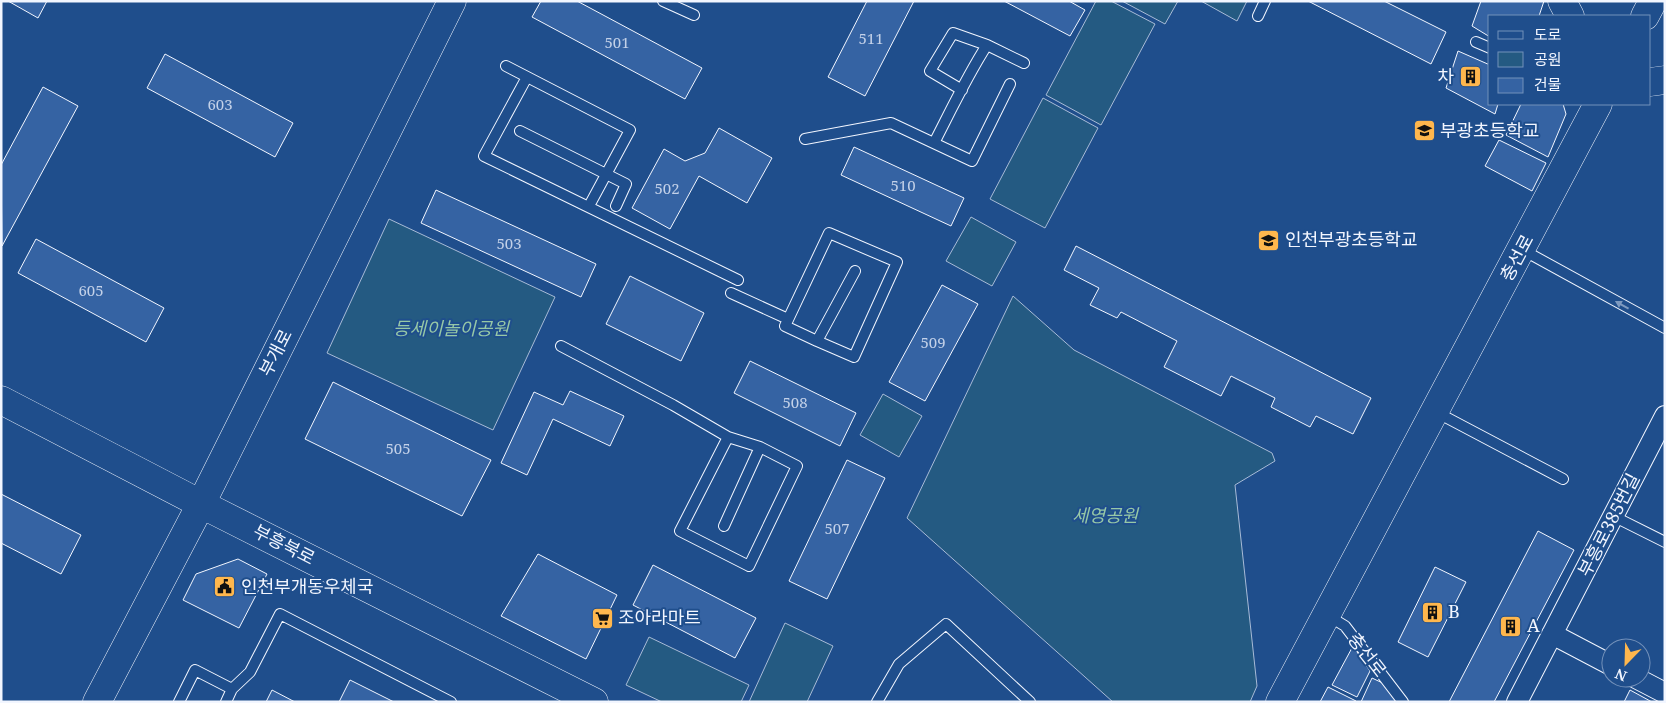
<svg xmlns="http://www.w3.org/2000/svg" width="1666" height="703" viewBox="0 0 1666 703" font-family="'Noto Serif','Noto Sans KR',serif">
<style>
.park{fill:#245a82;stroke:#a8bbd7}
.building{fill:#3563a3;stroke:#f2f6ff}
.lines{fill:none;stroke-linecap:round;stroke-linejoin:round}
.lane-casing{stroke:#f2f6ff;stroke-width:12}
.street-casing{stroke:#f2f6ff;stroke-width:22}
.secondary-casing{stroke:#f2f6ff;stroke-width:29}
.lane{stroke:#1f4e8c;stroke-width:10}
.street{stroke:#1f4e8c;stroke-width:20}
.secondary{stroke:#1f4e8c;stroke-width:28}
.oneway{fill:#7e9ac0}
.labels{text-anchor:middle;stroke-width:4;stroke-linejoin:round;paint-order:stroke}
.number-label{font-size:15px;fill:#c3d1e8}
.poi-label{font-size:18px;fill:#f2f6ff;stroke:#1f4e8c;text-anchor:start}
.street-label{font-size:18px;fill:#f2f6ff;stroke:#1f4e8c}
.park-label{font-size:18px;font-style:italic;fill:#97c8a6;stroke:#1f4e8c}
</style>
<rect width="100%" height="100%" fill="#1f4e8c"/>
<path class="park" d="M1096 1H1111L1155 24 1101 125 1046 95Z
M1122 1H1178L1165 24Z
M1201 1H1247L1237 21Z
M1043 98 1098 128 1045 228 990 199Z
M971 217 1016 242 992 286 946 261Z
M389 219 555 297 493 430 327 353Z
M1013 296 1074 350 1272 453 1275 461 1235 485 1257 686 1250 702H1113L907 518Z
M883 394 922 416 899 457 860 435Z
M785 623 833 646 807 702H749Z
M649 637 749 685 741 702H662L626 685Z"/>
<path class="building" d="M8 1H47L38 18Z
M541 1H577L702 68 685 99 532 17Z
M867 1H914L865 96 828 77Z
M1004 1H1069L1085 10 1070 36Z
M1308 1H1384L1446 32 1431 64Z
M1481 1H1544L1539 16H1490V37L1472 26Z
M1458 51 1490 65V104H1498L1495 114 1446 88Z
M165 54 293 123 275 157 147 88Z
M43 87 78 106 2 246 1 165Z
M1521 104H1563L1566 114 1548 157 1506 135Z
M719 128 772 158 747 203 699 176 670 229 632 208 664 149 685 161 705 153Z
M1499 140 1546 163 1532 191 1485 166Z
M854 147 964 198 951 226 841 175Z
M436 190 596 264 581 297 421 223Z
M36 239 164 308 146 342 18 273Z
M1076 246 1371 398 1353 434 1316 416 1310 427 1271 407 1275 398 1231 376 1221 396 1164 367 1177 341 1121 312 1117 318 1090 305 1099 288 1064 270Z
M630 276 704 313 681 361 606 324Z
M942 285 978 304 925 401 889 382Z
M750 361 856 413 840 446 734 393Z
M333 382 491 460 462 516 305 439Z
M570 391 624 416 610 446 553 419 527 475 501 463 534 392 563 405Z
M847 460 885 478 827 599 789 581Z
M1 494 81 535 61 574 1 543Z
M1538 531 1574 550 1494 702H1449Z
M538 554 617 595 586 659 501 616Z
M238 559 267 574 239 628 183 600 196 574Z
M653 565 756 618 735 658 633 605Z
M1435 567 1466 582 1428 657 1398 642Z
M1353 646 1370 671 1357 697 1332 685Z
M1372 678 1389 686 1400 702H1361Z
M350 680 394 702H339Z
M1328 687 1356 701 1355 702H1320Z
M272 690 295 702H266Z
M1630 690 1652 702H1624Z"/>
<g class="lines">
<defs>
<path id="lane" d="M663 1 694 15
M1258 16 1265 1
M1476 42 1490 48
M987 45 1024 63
M506 66 630 130 589 206
M527 77 484 156 738 280
M520 131 626 184 616 206
M805 139 891 123 972 161 1010 84
M934 143C951 110 967 76 987 45L953 33 930 71 962 90
M1521 249 1665 328
M731 293 788 319
M817 341 854 357 897 262 829 233 785 326 817 341 855 271
M561 346 673 405 728 437
M1436 412 1563 479
M728 437 760 447 797 466 749 566 680 531Z
M1613 516 1665 542
M724 526 760 447
M1327 615 1345 626 1403 702
M179 702 195 670 232 689
M226 702 232 689 250 672 280 614 451 702
M877 702 899 664 946 624 1030 702"/>
<path id="street" d="M1552 634 1611 665
M1636 678 1665 693
M1517 702 1665 416"/>
<path id="secondary" d="M1562 1 1570 16
M1645 16 1653 1
M1650 82 1665 80
M1 400 201 504 594 702
M97 702 201 504 452 1
M1280 702 1598 104"/>
</defs>
<use href="#lane" class="lane-casing"/>
<use href="#street" class="street-casing"/>
<use href="#secondary" class="secondary-casing"/>
<use href="#lane" class="lane"/>
<use href="#street" class="street"/>
<use href="#secondary" class="secondary"/>
</g>
<defs><path id="oneway-solid" d="M-6-.8H1V-3.2L6.5 0L1 3.2V.8H-6Z" transform="scale(1.25)"/></defs>
<use class="oneway" href="#oneway-solid" transform="translate(1622 305) rotate(-151)"/>
<defs>
<symbol id="building-square" viewBox="-11 -11 22 22"><rect x="-9" y="-9" width="18" height="18" rx="4" fill="#ffb74d" stroke="#1f4e8c"/><path d="M-4-6H4V6H1V3H-1V6H-4ZM-2.5-4.3h1.7v1.8h-1.7ZM.8-4.3h1.7v1.8H.8ZM-2.5-1h1.7V.8h-1.7ZM.8-1h1.7V.8H.8Z" fill="#111"/></symbol>
<symbol id="school-square" viewBox="-11 -11 22 22"><rect x="-9" y="-9" width="18" height="18" rx="4" fill="#ffb74d" stroke="#1f4e8c"/><path d="M0-5L7-2L0 1L-7-2ZM-4 1L0 2.5L4 1V4Q0 6-4 4Z" fill="#111"/></symbol>
<symbol id="civic-square" viewBox="-11 -11 22 22"><rect x="-9" y="-9" width="18" height="18" rx="4" fill="#ffb74d" stroke="#1f4e8c"/><path d="M-.6-6.5H3V-4.5H.6V-3L4-1V1h2V6H-6V1h2V-1L-.6-3ZM-1.2 2.5V6h2.4V2.5Z" fill="#111"/></symbol>
<symbol id="supermarket-square" viewBox="-11 -11 22 22"><rect x="-9" y="-9" width="18" height="18" rx="4" fill="#ffb74d" stroke="#1f4e8c"/><path d="M-6-5.5h2.5l.6 2H6L4.5 2H-2.5L-4.4-4H-6ZM-1.5 3.2a1.3 1.3 0 1 0 .1 0ZM3 3.2a1.3 1.3 0 1 0 .1 0Z" fill="#111"/></symbol>
</defs>
<g fill-rule="evenodd">
<use href="#building-square" x="1458" y="64" width="25" height="25"/>
<use href="#school-square" x="1412" y="118" width="25" height="25"/>
<use href="#school-square" x="1256" y="228" width="25" height="25"/>
<use href="#civic-square" x="212" y="574" width="25" height="25"/>
<use href="#building-square" x="1420" y="600" width="25" height="25"/>
<use href="#supermarket-square" x="590" y="606" width="25" height="25"/>
<use href="#building-square" x="1498" y="614" width="25" height="25"/>
</g>
<g class="labels">
<g class="number-label">
<text x="871" y="44">511</text>
<text x="617" y="48">501</text>
<text x="220" y="110">603</text>
<text x="903" y="191">510</text>
<text x="667" y="194">502</text>
<text x="509" y="249">503</text>
<text x="91" y="296">605</text>
<text x="933" y="348">509</text>
<text x="795" y="408">508</text>
<text x="398" y="454">505</text>
<text x="837" y="534">507</text>
</g>
<g class="poi-label">
<text x="1454" y="83" text-anchor="end">차</text>
<text x="1440" y="137">부광초등학교</text>
<text x="1285" y="246">인천부광초등학교</text>
<text x="241" y="593">인천부개동우체국</text>
<text x="1448" y="618">B</text>
<text x="618" y="624">조아라마트</text>
<text x="1527" y="632">A</text>
</g>
<g class="street-label">
<text transform="translate(1517 258) rotate(-62)" y="6">충선로</text>
<text transform="translate(276 353) rotate(-63)" y="6">부개로</text>
<text transform="translate(1609 525) rotate(-63)" y="6">부흥로385번길</text>
<text transform="translate(284 545) rotate(27)" y="6">부흥북로</text>
<text transform="translate(1367 655) rotate(52)" y="6">충선로</text>
</g>
<g class="park-label">
<text x="451" y="335">등세이놀이공원</text>
<text x="1105" y="522">세영공원</text>
</g>
</g>
<rect width="1666" height="703" fill="none" stroke="#f2f6ff" stroke-width="5"/>
<rect x="1488" y="15" width="162" height="90" fill="#1f4e8c" stroke="#7391ba"/>
<rect x="1498" y="31" width="25" height="8" fill="#1f4e8c" stroke="#7391ba"/>
<text x="1534" y="40" font-size="15" fill="#f2f6ff">도로</text>
<rect x="1498" y="52" width="25" height="15" fill="#245a82" stroke="#7391ba"/>
<text x="1534" y="65" font-size="15" fill="#f2f6ff">공원</text>
<rect x="1498" y="78" width="25" height="15" fill="#3563a3" stroke="#7391ba"/>
<text x="1534" y="90" font-size="15" fill="#f2f6ff">건물</text>
<g transform="translate(1626 663) rotate(203)"><circle r="24" fill="#1f4e8c" stroke="#7391ba"/>
<path d="M0-4L9 19L0 12L-9 19Z" fill="#ffb74d"/>
<text y="-8" font-size="14" font-weight="bold" text-anchor="middle" fill="#f2f6ff">N</text>
</g>
</svg>
